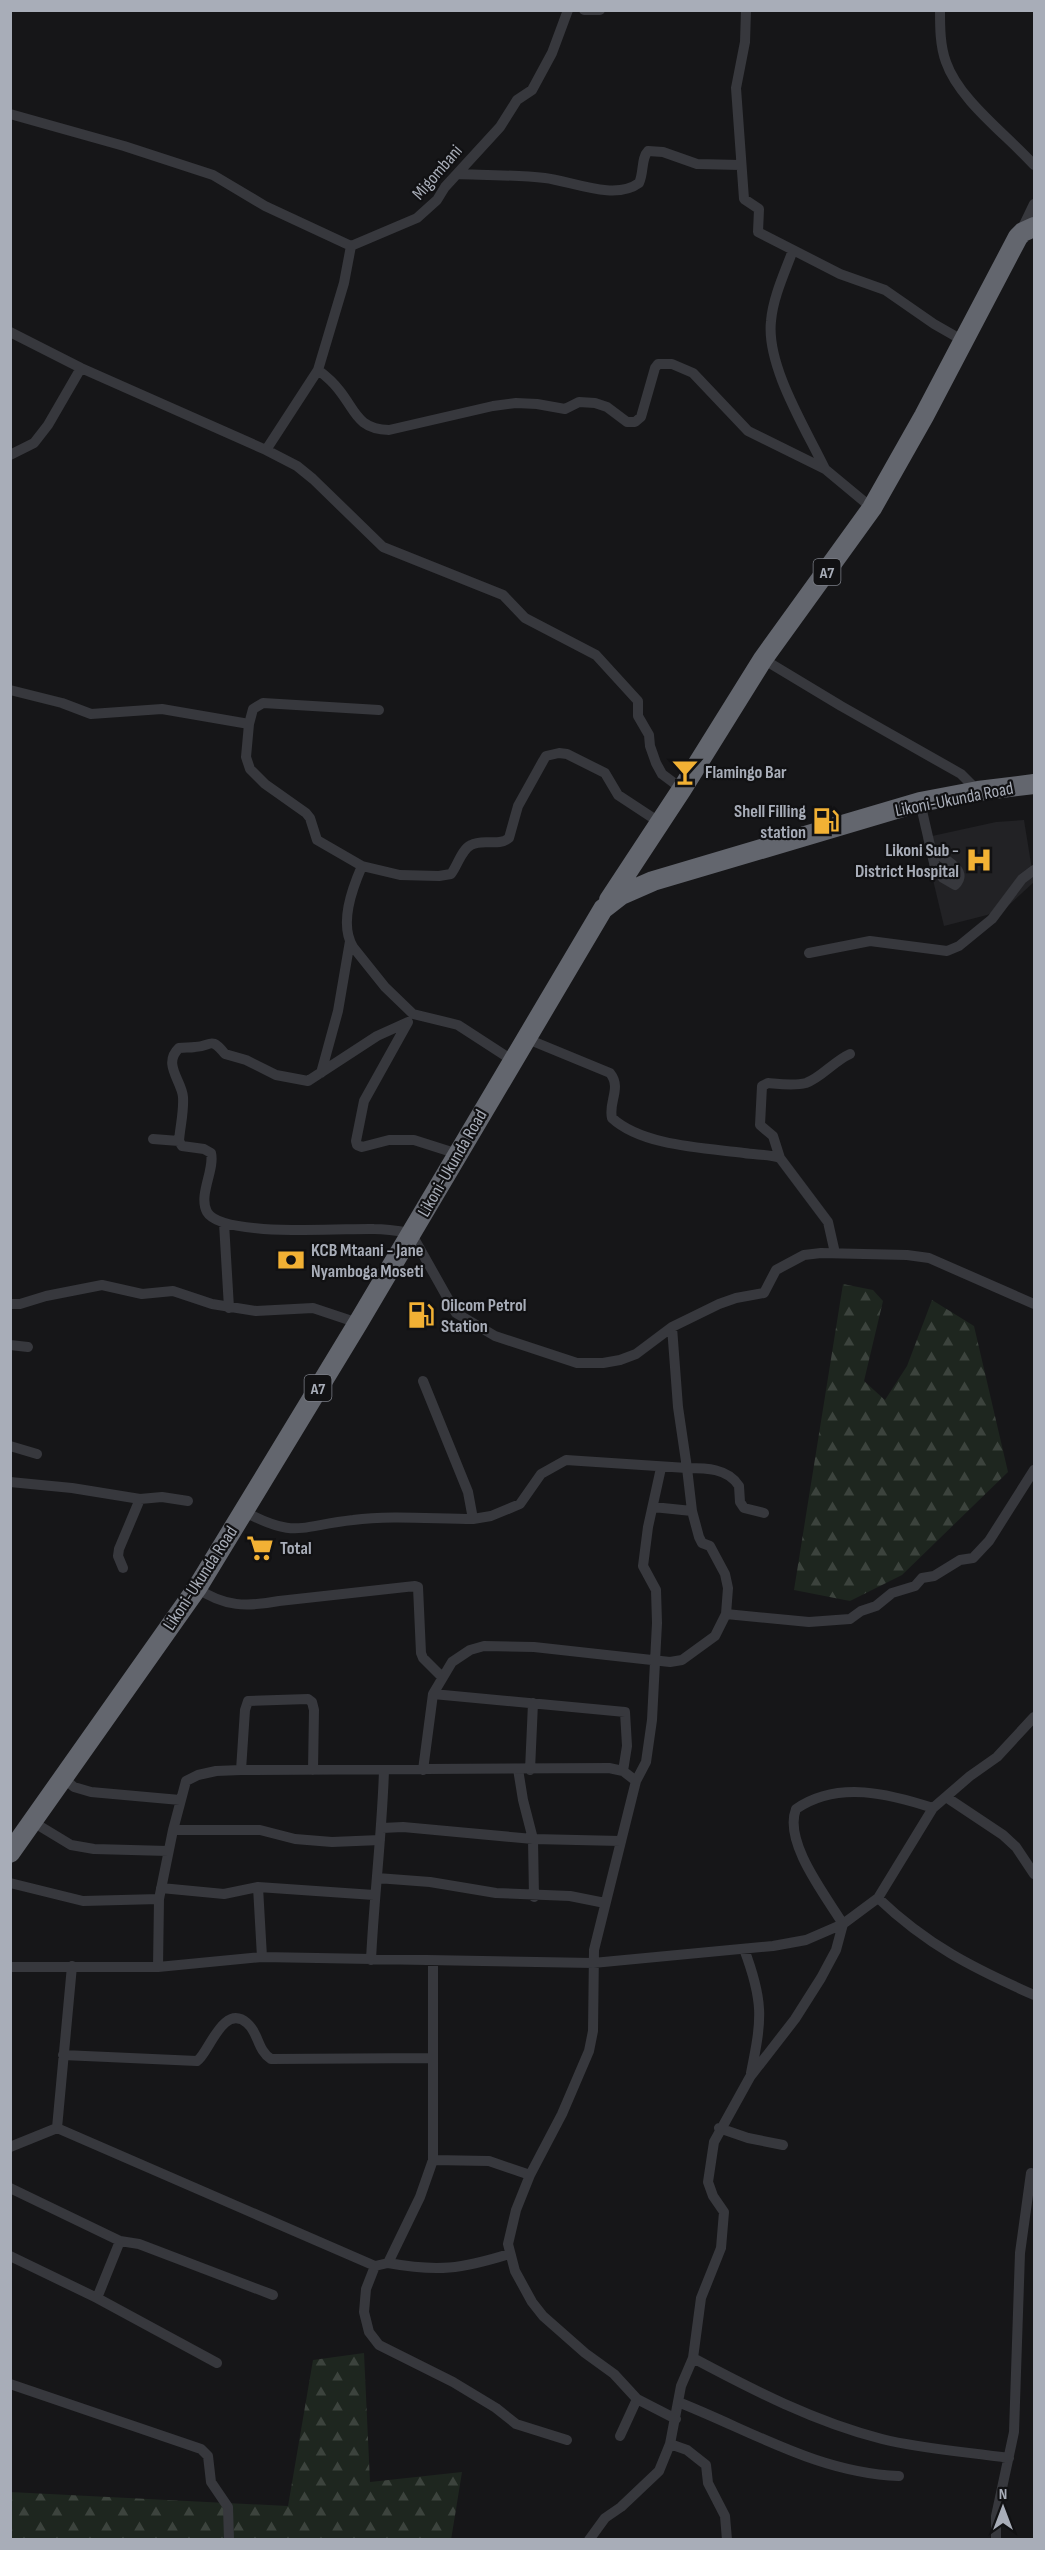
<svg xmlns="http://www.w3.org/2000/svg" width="1045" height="2550" viewBox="0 0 1045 2550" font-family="'Sofia Sans Condensed',sans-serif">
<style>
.built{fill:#222225}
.forest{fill:url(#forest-firs)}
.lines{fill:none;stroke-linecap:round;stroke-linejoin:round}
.street{stroke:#37383d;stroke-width:10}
.highway{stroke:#63666e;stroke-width:20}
.labels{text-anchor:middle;stroke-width:4.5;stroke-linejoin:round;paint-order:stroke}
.shield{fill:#111113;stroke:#7b7e86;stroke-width:1.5}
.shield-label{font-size:16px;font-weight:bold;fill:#a8adb8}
.street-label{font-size:18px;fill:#a8adb8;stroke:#111113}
.poi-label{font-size:18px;font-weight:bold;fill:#a8adb8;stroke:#111113;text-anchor:start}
</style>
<defs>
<pattern id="forest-firs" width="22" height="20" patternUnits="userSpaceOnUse" patternTransform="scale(1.5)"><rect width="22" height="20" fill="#1e261f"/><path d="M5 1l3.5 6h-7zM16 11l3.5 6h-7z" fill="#3c433d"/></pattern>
</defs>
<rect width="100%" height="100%" fill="#161618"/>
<path class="built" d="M1024 820 1034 882 1009 905 987 915 944 926 923 838 996 822Z"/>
<path class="forest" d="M843 1284 873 1290 883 1301 864 1381 885 1400 907 1366 932 1300 974 1326 1008 1472 902 1575 850 1601 794 1590Z
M364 2353 370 2482 462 2472 451 2540 11 2539 10 2492 288 2506 313 2360Z"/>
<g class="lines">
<path class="street" d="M584 10H600
M746 10 745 42 736 88 744 199 759 209 758 232 840 274 885 290 934 324 962 340
M940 10C940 27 940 46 946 62 959 100 1007 135 1034 165
M10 114 124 146 213 175 265 206 351 246
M457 174C486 175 516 175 545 178 571 181 615 201 639 183 644 173 641 158 648 151L663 152 697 164 740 165
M1021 231 1034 204
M351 246 417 218 437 200 445 187 500 127 517 100 532 90 552 53 568 10
M793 250C785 272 773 297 771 321 766 366 806 429 825 469
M10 332 81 368 266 450 297 466 313 479 383 547 503 595 525 618 596 655 638 701V716L649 735 650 746 656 763 662 774 682 789
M318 370C326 376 333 382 339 390 356 411 357 429 389 430L493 406 516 403 537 404 565 409 579 402 595 403 607 407 627 422H635L641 417 655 368 658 364H672L693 373 748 431 825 469 872 508
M266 450 318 370 344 283 351 246
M10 455 34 443 48 425 81 368
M763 659 841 706 961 774 978 791
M10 690 62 703 91 714 162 709 249 724 246 757 250 769 265 784 306 813 310 818 317 840 362 866C352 889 339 924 353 947L385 987 413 1014 458 1025 512 1060
M249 724 253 709 263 703 379 710
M920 802 935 867 943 878 955 885C970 870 943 859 932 850
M362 866 400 875 439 876 451 874C458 865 461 850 471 845 483 838 498 847 509 838L518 806 543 761 546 756 559 753 567 754 605 773 618 795 659 822
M809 953 870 941 947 951 959 946 992 919 1022 879 1034 870
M408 1022 364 1101 356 1141 357 1145 362 1147 389 1140H414L458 1154
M525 1038 610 1073C622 1088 608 1102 612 1118 642 1146 705 1148 744 1153 756 1155 769 1154 780 1158L828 1222 835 1253
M321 1073 338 1011 350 941
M153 1139 179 1141 182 1146 204 1149 211 1153C215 1170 198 1195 207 1212 222 1238 345 1228 374 1229 387 1229 399 1231 411 1233L456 1313 495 1336 577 1363H603L620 1360 636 1354 672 1327 719 1304 736 1298 764 1293 776 1270 804 1255 821 1253 907 1255 929 1258 1034 1304
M179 1141C180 1127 184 1112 183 1097 182 1081 162 1064 179 1048 185 1047 189 1048 195 1047 211 1047 210 1035 225 1054L246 1060 276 1075 308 1081 377 1036 408 1022
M780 1158 773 1136 760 1125 762 1086 768 1083C780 1084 794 1086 806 1083 821 1078 834 1061 850 1054
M224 1223 229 1308
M10 1304H20L46 1296 102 1285 142 1294 173 1291 212 1304 256 1311 313 1308 358 1323
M672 1327 678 1407 687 1468C705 1468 728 1468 739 1486L740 1502 744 1508 764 1513
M10 1345 28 1347
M423 1381 468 1492 473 1519
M10 1446 37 1454
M10 1482 72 1488 140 1499 162 1497 188 1501
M653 1507 692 1511
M243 1511C296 1539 298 1526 353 1520 390 1515 435 1519 473 1519L491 1516 520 1504 541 1474 566 1460 687 1468 692 1511 699 1537 702 1543 710 1546 725 1574 728 1588 726 1614 715 1636 682 1660 670 1662 534 1647 484 1646 470 1650 452 1662 433 1694 423 1770
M123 1568 118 1556 119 1549 140 1499
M197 1588C224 1607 247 1607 279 1601L415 1586 418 1587 421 1653 423 1658 442 1677
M726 1614 809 1622 850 1619 861 1611 876 1606 892 1593 915 1586 922 1578 934 1576 960 1560 973 1558 989 1541 1034 1470
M433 1694 625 1712 627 1746 623 1771
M518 1769 523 1800 533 1839 534 1897
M241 1770 245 1710 248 1701 308 1699 312 1702 314 1710 313 1770
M530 1770 533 1703
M63 1778 74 1787 91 1792 180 1800
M636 1781 646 1762 652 1720 657 1623 656 1590 643 1566 648 1527 661 1468
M946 1797 1003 1835 1016 1847 1034 1874
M33 1822 71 1845 94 1849 168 1851
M382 1828 403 1827 533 1839 621 1841
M173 1830H260L295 1839 332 1842 380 1840
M377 1878 430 1882 496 1893 570 1896 605 1903
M10 1883 83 1901 159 1899
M258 1887 262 1957
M161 1888 224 1894 258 1887 374 1895
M878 1898C927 1945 973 1968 1034 1995
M744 1949C764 2002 762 2019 751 2073
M371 1960C374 1897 382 1834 384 1770
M433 1962V2160L420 2197 388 2263 375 2266 366 2289 364 2312 369 2332 379 2345 453 2382 496 2408 516 2424 567 2440
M72 1966 57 2128 375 2266
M10 1967H158L262 1957 593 1963 773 1946 806 1940 843 1924 878 1898 933 1808 970 1776 997 1757 1034 1717
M158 1967 159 1899 173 1830 186 1781 198 1775 216 1771 241 1770 609 1768 623 1771 636 1781 594 1950 593 2031 589 2051 562 2114 530 2175 516 2210 508 2244 515 2271 532 2302 543 2316 585 2353 614 2374 637 2399 676 2419
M63 2055 197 2061C208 2055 223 2002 247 2023 259 2033 257 2050 271 2059L433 2058
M719 2128 748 2138 783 2145
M10 2147 57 2128
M433 2160 489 2161 530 2175
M10 2188 120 2241 139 2244 273 2295
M10 2256 97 2298 217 2363
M388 2263C438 2272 461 2269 509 2254
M97 2298 120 2241
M693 2358C753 2390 815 2422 882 2439 922 2449 968 2452 1009 2458
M10 2384 201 2449 208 2456 211 2482 228 2507 229 2540
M678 2402C752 2431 818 2473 899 2476
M620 2436 637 2399
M670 2444 687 2450 706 2465 708 2483 725 2516 727 2540
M589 2540 605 2518 621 2507 659 2471 670 2444 681 2386 693 2358 701 2298 721 2248 724 2212 713 2196 708 2182 714 2142 750 2077 795 2019 821 1978 836 1950 843 1924C826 1896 783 1842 796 1809 838 1780 890 1794 933 1808
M996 2540V2516L1014 2432 1020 2253 1031 2173"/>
<path class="highway" d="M609 900 682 789 763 659 872 508 924 416 1018 237 1023 232 1034 227
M10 1853 197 1588 358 1323 603 909 621 895 653 881 920 802 978 791 1034 784"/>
</g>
<defs>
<symbol id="bar-bare" viewBox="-9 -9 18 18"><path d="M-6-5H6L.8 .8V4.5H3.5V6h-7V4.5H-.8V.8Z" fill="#f2b134" stroke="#111113" stroke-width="2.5" paint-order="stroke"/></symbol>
<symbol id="fuel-bare" viewBox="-9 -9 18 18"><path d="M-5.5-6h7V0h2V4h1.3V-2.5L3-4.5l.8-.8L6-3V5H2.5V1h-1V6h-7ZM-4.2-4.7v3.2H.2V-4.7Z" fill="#f2b134" stroke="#111113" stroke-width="2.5" paint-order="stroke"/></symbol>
<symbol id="hospital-bare" viewBox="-9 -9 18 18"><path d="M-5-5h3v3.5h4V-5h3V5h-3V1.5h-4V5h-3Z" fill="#f2b134" stroke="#111113" stroke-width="2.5" paint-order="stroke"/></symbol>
<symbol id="bank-bare" viewBox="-9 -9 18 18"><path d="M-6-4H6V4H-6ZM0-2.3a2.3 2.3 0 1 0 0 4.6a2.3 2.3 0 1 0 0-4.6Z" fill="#f2b134" stroke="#111113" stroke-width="2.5" paint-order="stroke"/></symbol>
<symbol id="supermarket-bare" viewBox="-9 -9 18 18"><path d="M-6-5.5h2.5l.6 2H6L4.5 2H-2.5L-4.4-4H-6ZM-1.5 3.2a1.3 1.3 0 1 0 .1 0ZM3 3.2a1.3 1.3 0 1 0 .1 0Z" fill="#f2b134" stroke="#111113" stroke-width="2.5" paint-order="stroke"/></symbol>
</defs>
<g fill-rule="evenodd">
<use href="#bar-bare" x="666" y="753" width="38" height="38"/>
<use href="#fuel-bare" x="807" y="802" width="38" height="38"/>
<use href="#hospital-bare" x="960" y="841" width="38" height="38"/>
<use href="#bank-bare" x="272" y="1241" width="38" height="38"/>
<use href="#fuel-bare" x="402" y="1296" width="38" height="38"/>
<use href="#supermarket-bare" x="241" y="1529" width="38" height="38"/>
</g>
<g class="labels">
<g class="shield">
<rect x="813.5" y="559" width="27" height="26" rx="4.5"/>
<rect x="304.5" y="1375" width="27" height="26" rx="4.5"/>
</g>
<g class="shield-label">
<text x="827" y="578">A7</text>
<text x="318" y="1394">A7</text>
</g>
<g class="street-label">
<text transform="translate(437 172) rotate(-49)" y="6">Migombani</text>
<text transform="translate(954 799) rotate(-11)" y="6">Likoni-Ukunda Road</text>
<text transform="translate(452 1163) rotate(-60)" y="6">Likoni-Ukunda Road</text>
<text transform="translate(200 1578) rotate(-57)" y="6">Likoni-Ukunda Road</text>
</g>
<g class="poi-label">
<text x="705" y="778">Flamingo Bar</text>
<text x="806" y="817" text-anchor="end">Shell Filling<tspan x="806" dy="21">station</tspan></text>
<text x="959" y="856" text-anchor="end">Likoni Sub -<tspan x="959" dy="21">District Hospital</tspan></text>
<text x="311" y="1256">KCB Mtaani - Jane<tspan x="311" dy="21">Nyamboga Moseti</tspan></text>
<text x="441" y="1311">Oilcom Petrol<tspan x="441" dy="21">Station</tspan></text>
<text x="280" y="1554">Total</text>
</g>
</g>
<rect width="1045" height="2550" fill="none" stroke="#a8adb8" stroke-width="24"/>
<g transform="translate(1003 2508)" stroke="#111113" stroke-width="4.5" paint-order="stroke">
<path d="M0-4.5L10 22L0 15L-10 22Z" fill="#a8adb8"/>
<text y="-9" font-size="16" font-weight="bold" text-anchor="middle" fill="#a8adb8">N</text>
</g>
</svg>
